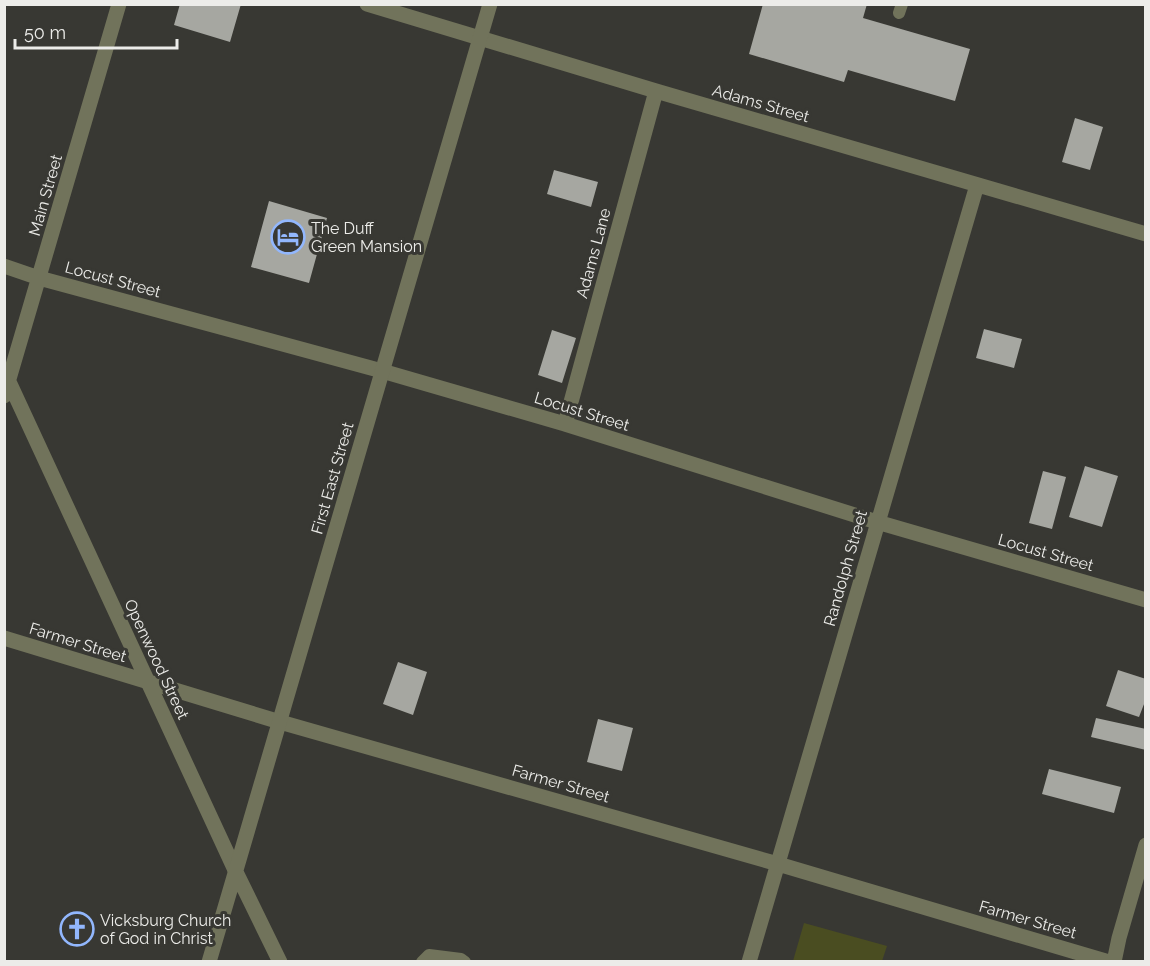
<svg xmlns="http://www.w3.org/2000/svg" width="1150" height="966" viewBox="0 0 1150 966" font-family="Raleway,sans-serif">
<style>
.green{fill:#4a4d21}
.building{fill:#a6a7a1}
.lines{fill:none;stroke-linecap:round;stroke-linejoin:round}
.service{stroke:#71735b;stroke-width:12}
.minor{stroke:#71735b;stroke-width:15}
.tertiary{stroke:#71735b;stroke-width:15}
.labels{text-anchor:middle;stroke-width:6;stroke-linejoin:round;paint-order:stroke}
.street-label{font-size:16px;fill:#ecece9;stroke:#383833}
.poi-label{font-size:16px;fill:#ecece9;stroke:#383833;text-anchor:start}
</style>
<rect width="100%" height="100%" fill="#383833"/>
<path class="green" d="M804 923 887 946 882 961H793Z"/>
<path class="building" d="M180 4H241L230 42 174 25Z
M763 4H867L863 18 970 49 955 101 848 70 844 82 749 54Z
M1075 118 1103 127 1090 170 1062 162Z
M554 170 598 182 591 207 547 194Z
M269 201 327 218 309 283 251 267Z
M984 329 1022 339 1014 368 976 358Z
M552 330 576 338 562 383 538 375Z
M1085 466 1118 476 1102 527 1069 517Z
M1043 471 1066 477 1052 529 1029 523Z
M398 662 427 672 413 715 383 704Z
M1118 670 1146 679V699L1139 717 1106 706Z
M1096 718 1146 729V750L1091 737Z
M598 719 633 728 622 771 587 762Z
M1049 769 1121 787 1114 813 1042 794Z"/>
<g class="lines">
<path class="service" d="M899 13 902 4
M422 962 429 955 461 959 465 962"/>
<path class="minor" d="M367 4 656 91 1146 234
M4 266 39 278 382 371 565 424 877 522 1146 600
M4 371 235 870
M4 396 119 4
M565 424 656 91
M4 638 280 722 778 864 1109 962
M749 962 977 185
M1114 962 1119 938 1146 845"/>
<path class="tertiary" d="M235 870 280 962
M209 962 490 4"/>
</g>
<defs>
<symbol id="hotel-ring" viewBox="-11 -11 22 22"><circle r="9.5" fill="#383833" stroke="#92b7fd" stroke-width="1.5"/><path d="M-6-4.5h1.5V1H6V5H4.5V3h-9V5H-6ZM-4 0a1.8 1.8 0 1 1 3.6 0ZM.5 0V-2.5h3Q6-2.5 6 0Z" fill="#92b7fd"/></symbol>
<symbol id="church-ring" viewBox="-11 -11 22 22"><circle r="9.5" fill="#383833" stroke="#92b7fd" stroke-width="1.5"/><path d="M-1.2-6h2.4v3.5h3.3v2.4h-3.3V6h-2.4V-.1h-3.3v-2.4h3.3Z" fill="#92b7fd"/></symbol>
</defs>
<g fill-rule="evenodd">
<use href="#hotel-ring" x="269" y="218" width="38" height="38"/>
<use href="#church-ring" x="58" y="910" width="38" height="38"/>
</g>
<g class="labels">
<g class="street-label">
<text transform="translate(761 103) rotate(16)" y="6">Adams Street</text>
<text transform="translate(45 195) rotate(-74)" y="6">Main Street</text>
<text transform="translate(593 253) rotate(-75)" y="6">Adams Lane</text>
<text transform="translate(113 279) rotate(15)" y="6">Locust Street</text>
<text transform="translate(582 411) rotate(17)" y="6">Locust Street</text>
<text transform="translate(332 478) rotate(-74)" y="6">First East Street</text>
<text transform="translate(1046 552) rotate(16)" y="6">Locust Street</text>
<text transform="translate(845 568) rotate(-74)" y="6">Randolph Street</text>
<text transform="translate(78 642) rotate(17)" y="6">Farmer Street</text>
<text transform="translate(157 659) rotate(65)" y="6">Openwood Street</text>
<text transform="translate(561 783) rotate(16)" y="6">Farmer Street</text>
<text transform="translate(1028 919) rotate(16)" y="6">Farmer Street</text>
</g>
<g class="poi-label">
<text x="311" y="234">The Duff<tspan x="311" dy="18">Green Mansion</tspan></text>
<text x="100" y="926">Vicksburg Church<tspan x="100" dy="18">of God in Christ</tspan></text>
</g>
</g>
<rect width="1150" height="966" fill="none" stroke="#ecece9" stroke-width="12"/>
<path d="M15 39v9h162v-9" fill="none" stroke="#ecece9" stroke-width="3"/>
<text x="24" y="39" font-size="18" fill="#ecece9" stroke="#383833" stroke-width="4.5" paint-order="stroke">50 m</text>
</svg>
